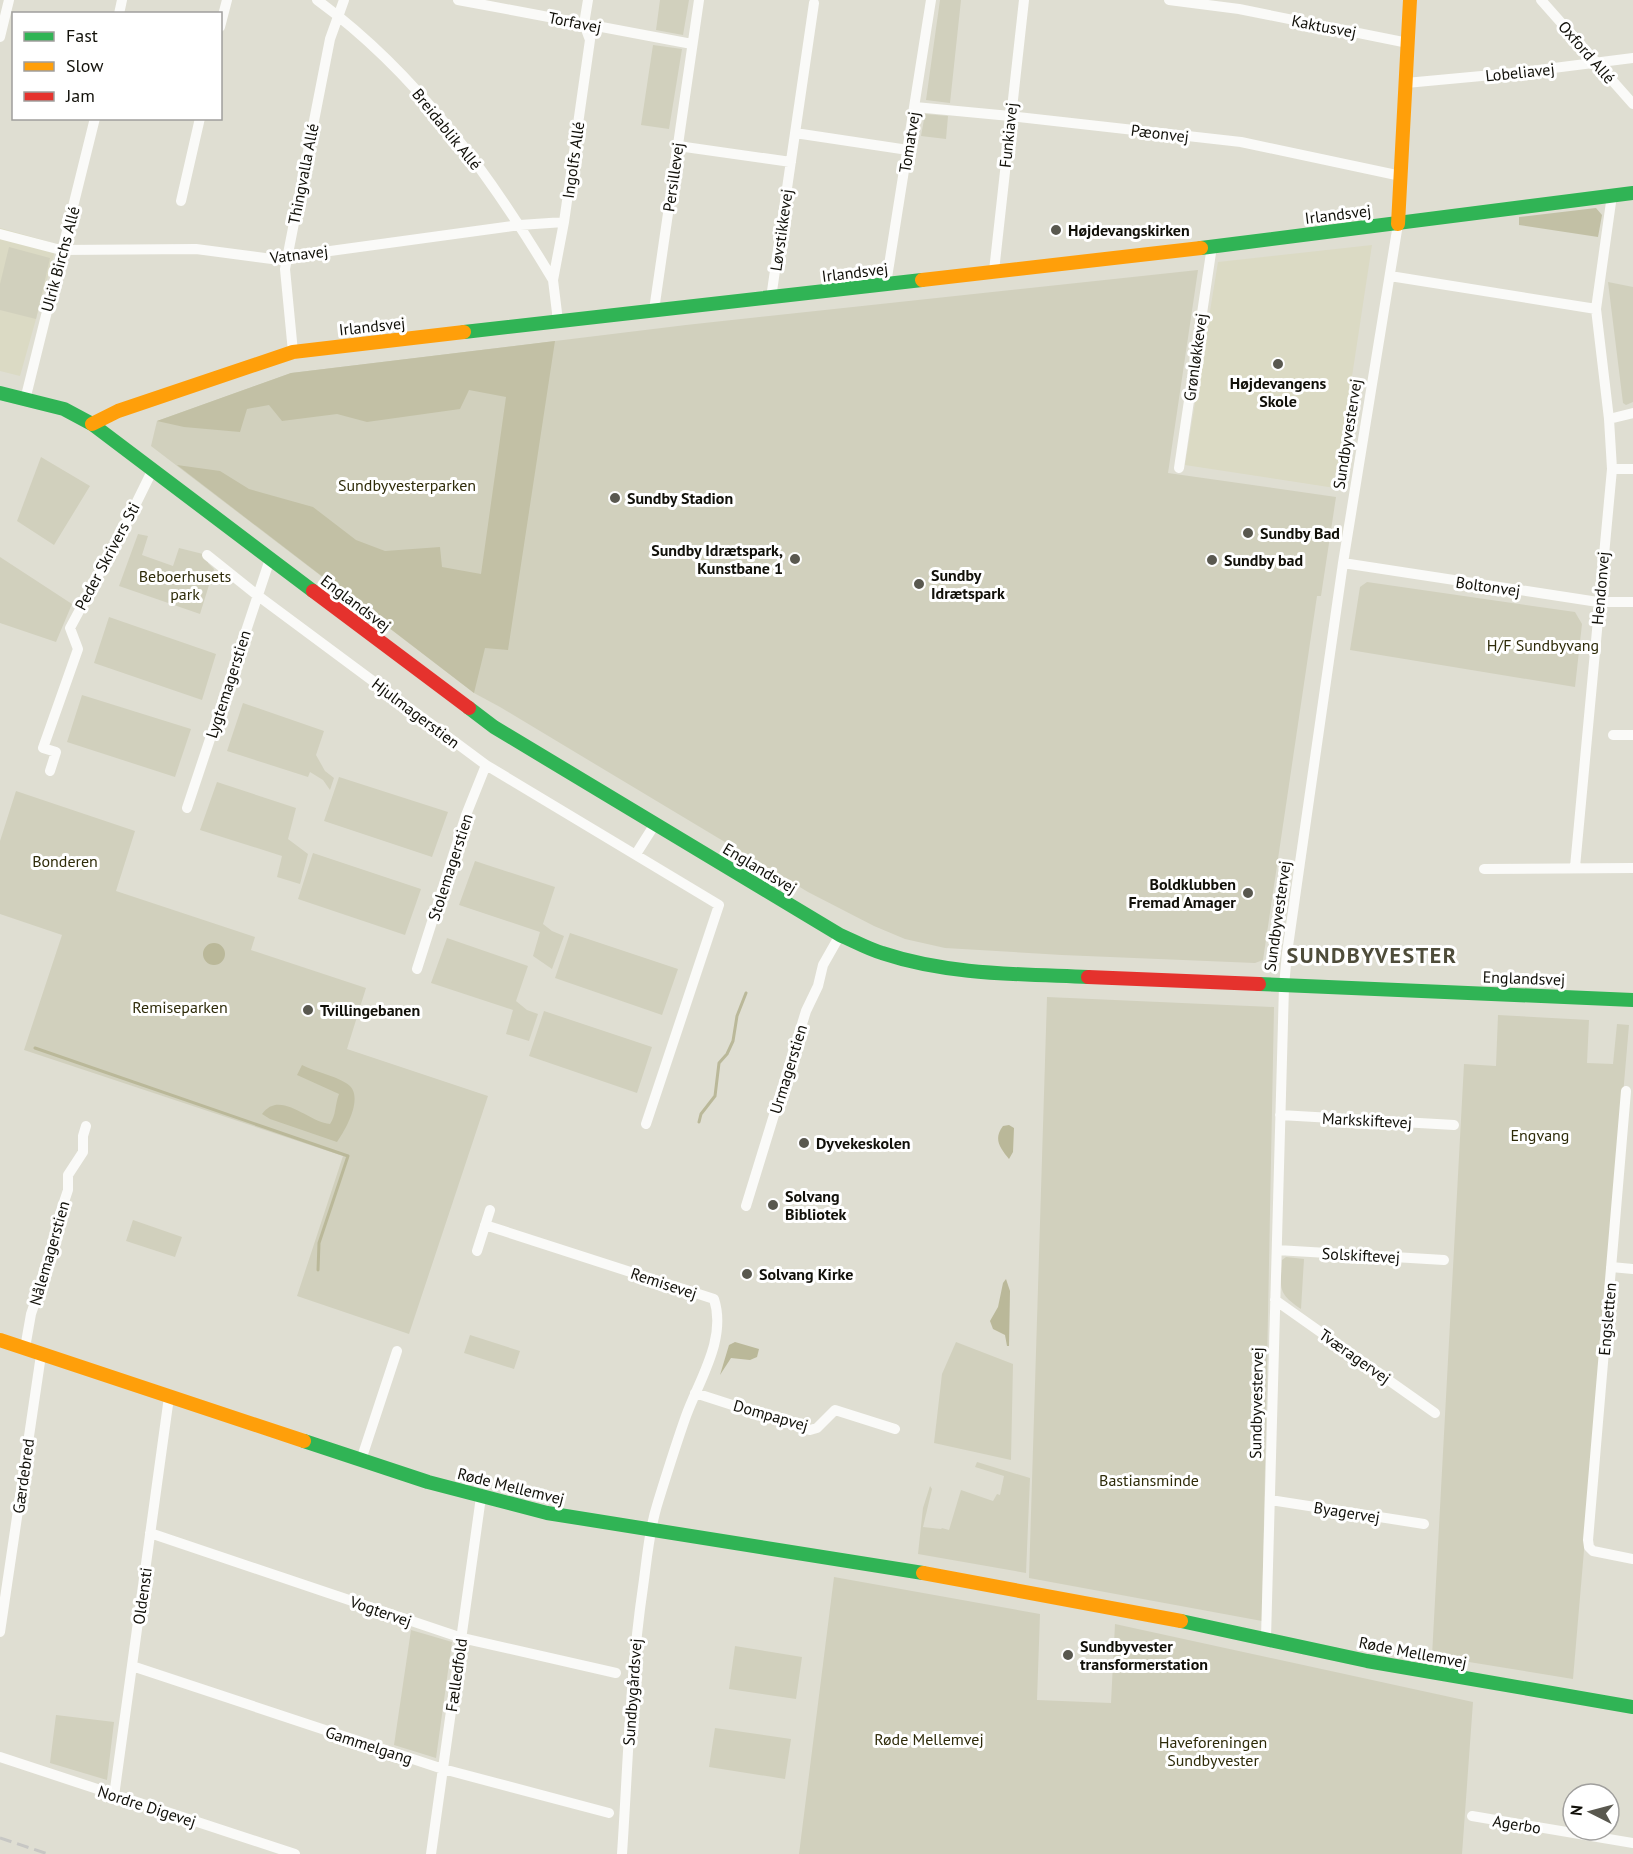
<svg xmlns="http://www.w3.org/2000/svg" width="1633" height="1854" viewBox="0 0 1633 1854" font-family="'PT Sans',sans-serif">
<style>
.built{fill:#dbdac4}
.green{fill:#d1d0bd}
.forest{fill:#c2c0a5}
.water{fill:#bab899}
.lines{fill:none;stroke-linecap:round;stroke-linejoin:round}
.stream{stroke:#bab899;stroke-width:3}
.street{stroke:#fafaf8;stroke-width:10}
.fast{stroke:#30b455;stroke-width:14}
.slow{stroke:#ff9f0a;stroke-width:14}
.jam{stroke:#e5322d;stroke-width:14}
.rail{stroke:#c7c7c4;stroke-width:3;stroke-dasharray:12 6;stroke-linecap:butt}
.poi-dot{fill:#59584f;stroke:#fff;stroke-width:2}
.labels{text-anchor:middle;stroke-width:6;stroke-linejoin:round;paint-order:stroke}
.street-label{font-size:16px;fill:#111009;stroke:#fff}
.poi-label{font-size:16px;font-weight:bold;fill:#111009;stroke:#fff;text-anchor:start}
.park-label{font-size:16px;fill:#2e2b09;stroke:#fff}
.district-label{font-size:22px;font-weight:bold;letter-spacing:1.5px;fill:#4e4c3a;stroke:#fff}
</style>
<rect width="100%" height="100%" fill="#dfded2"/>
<path class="built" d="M0 228 57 244 20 376 0 371Z
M1372 245 1335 488 1185 465 1218 262Z"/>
<path class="green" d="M660 0H689L683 35 656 30Z
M940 0H961L950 103 926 100Z
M653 45 682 49 669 129 641 125Z
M925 114 948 116 946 139 921 136Z
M9 247 50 258 36 319 0 310V284Z
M1198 270 1168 473 1336 497 1321 596H1317L1263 960 1255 963 1062 955 945 948 905 939 874 926 808 892 500 707 474 693 151 446 157 421 291 373 686 325Z
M1608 282 1633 287V402L1626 405 1623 403Z
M41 457 90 486 54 545 17 521Z
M138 534 148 536 142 555 173 566 179 548 207 555 208 563 214 569 200 614 119 586Z
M0 557 72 604 56 642 0 623Z
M1367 582 1575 612 1582 624 1575 687 1350 650 1360 587Z
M109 617 216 654 202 700 94 663Z
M82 695 191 729 175 777 67 742Z
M243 703 324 731 316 755 325 771 334 778 330 790 323 780 310 772 308 777 227 751Z
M339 777 448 812 432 857 324 821Z
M217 782 296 808 288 839 308 854 300 884 277 877 282 856 200 830Z
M16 791 135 831 116 891 255 937 251 950 366 988 347 1049 488 1096 409 1334 297 1296 343 1156 24 1050 62 935 0 914V841Z
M313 853 421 889 405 935 298 899Z
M475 861 555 887 543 924 552 931 564 936 552 969 533 956 540 932 459 905Z
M570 933 678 969 662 1015 555 978Z
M447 938 528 966 516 1001 527 1010 538 1014 529 1041 506 1034 513 1010 431 983Z
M1047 997 1274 1007 1262 1621 1029 1578Z
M544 1011 652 1047 637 1093 529 1056Z
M1498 1015 1589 1020 1587 1063 1613 1064 1617 1024 1629 1025 1573 1679 1432 1656 1464 1064 1496 1066Z
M133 1220 182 1237 175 1257 126 1241Z
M1286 1257 1304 1259 1301 1309C1276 1292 1281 1288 1282 1260Z
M470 1335 520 1351 514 1369 464 1353Z
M956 1342 1013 1364 1011 1460 934 1443 942 1374Z
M977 1462 1030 1478 1026 1573 918 1554 923 1508 930 1486 932 1489 923 1527 941 1529 942 1528 949 1530 961 1490 993 1501 997 1494 1000 1495 1004 1476 975 1467Z
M834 1577 1040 1614 1037 1700 1111 1703 1115 1624 1473 1702 1462 1854H799Z
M411 1630 452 1642 436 1758 394 1745Z
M735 1646 802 1657 796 1699 729 1689Z
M56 1715 114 1722 107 1780 50 1763Z
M715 1728 791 1739 785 1779 709 1767Z"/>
<path class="forest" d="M1596 208 1602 215 1598 237 1519 225V217Z
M555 341 508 650 485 648 474 693 177 465 220 471 249 489 313 507 356 540 385 551 440 547 442 567 481 574 506 397 469 390 460 409 367 422 337 414 282 421 269 405 247 409 240 432 184 427 157 421 291 373Z
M302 1065C316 1072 333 1075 346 1083 366 1094 346 1129 337 1142L270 1119 262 1114C280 1089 308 1122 330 1124 336 1116 335 1104 339 1094L297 1075Z"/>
<path class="water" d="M203 954a11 11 0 1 1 22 0a11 11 0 1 1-22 0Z
M1009 1125 1014 1128 1013 1152 1009 1159C1000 1148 993 1139 1003 1126Z
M1006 1279 1010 1291 1009 1346H1007L1005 1335 993 1329 990 1321 998 1307 1003 1283Z
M735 1342 759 1349 757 1357 750 1360 731 1358 720 1375 729 1345Z"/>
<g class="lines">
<path class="stream" d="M35 1048 348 1156 319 1243 318 1270
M699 1122 701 1114 715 1096 719 1063 727 1054 733 1041 737 1016 746 993"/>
<path class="street" d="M317 0C416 72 491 176 553 280
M458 0 692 44
M1169 0 1239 9 1408 43
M1541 0 1633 104
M119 14 122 0
M220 27 227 0
M0 37 9 0
M1406 83 1514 73 1633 58
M915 107 1010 116 1241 142 1401 176
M795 133 908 150
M678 146 791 162
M181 201 200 118
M0 234 61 250 196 249 272 259 520 225 564 222
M994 271 1024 0
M1390 276 1596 309
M886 284 931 0
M771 298 814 3
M654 310 699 0
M558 321 553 280 564 222 590 40 584 24 588 0
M293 352 285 269 330 39 344 0
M25 400 95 118
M1609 419 1633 413
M1179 468 1212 246
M1612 469H1633
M207 555 257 595 486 765 719 905 646 1124
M1343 563 1598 602H1633
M1613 735H1633
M50 771 56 752 43 748 78 649 70 628 126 524 153 469
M187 808 270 559
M636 854 655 824
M1575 867 1612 469 1609 419 1596 309 1612 195
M1484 869 1633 868
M417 969 466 815 486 765
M1626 1091 1588 1540 1589 1547 1593 1551 1633 1559
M1280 1115 1454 1125
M746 1206 806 1011 818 986 823 965 840 935
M485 1225 714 1299C727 1339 699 1380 686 1416 676 1444 667 1473 658 1502 649 1530 647 1559 643 1587 630 1675 628 1765 622 1854
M1277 1250 1444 1260
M477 1251 490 1210
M1611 1267 1633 1269
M1275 1300 1435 1413
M25 1348 31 1314 59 1232 58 1220 68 1190V1175L83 1152V1136L86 1126
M695 1393 810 1430 817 1428 835 1410 895 1429
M361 1460 397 1351
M1270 1500 1424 1524
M150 1533 462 1638 616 1673
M0 1632 41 1355
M1266 1638 1284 986 1287 953 1343 563 1398 224
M132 1666 443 1769 609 1813
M0 1757 295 1854
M114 1796 169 1397
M1472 1816 1633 1843
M431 1854 481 1497"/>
<path class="fast" d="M1201 248 1633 193
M464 332 922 280
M0 393 64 409 92 424 313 591
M469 708 494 727 840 935C854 941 868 949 882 953 948 975 1019 974 1088 977
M1259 984 1633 1000
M304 1441 428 1482 547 1513 923 1573
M1181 1621 1367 1661 1633 1707"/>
<path class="slow" d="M1398 224 1410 0
M922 280 1201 248
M92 424 118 411 293 352 464 332
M0 1340 304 1441
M923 1573 1181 1621"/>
<path class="jam" d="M313 591 469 708
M1088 977 1259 984"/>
<path class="rail" d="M0 1838 48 1854"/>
</g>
<g class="poi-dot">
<circle cx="1056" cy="230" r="6"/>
<circle cx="1278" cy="364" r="6"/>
<circle cx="615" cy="498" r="6"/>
<circle cx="1248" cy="533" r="6"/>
<circle cx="795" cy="559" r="6"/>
<circle cx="1212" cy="560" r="6"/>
<circle cx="919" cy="584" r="6"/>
<circle cx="1248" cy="893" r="6"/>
<circle cx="308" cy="1010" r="6"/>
<circle cx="804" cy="1143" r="6"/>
<circle cx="773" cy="1205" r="6"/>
<circle cx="747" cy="1274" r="6"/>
<circle cx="1068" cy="1655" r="6"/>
</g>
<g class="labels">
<g class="street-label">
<text transform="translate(575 22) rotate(11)" y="6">Torfavej</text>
<text transform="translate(1324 26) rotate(11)" y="6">Kaktusvej</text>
<text transform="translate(1587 52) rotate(49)" y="6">Oxford Allé</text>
<text transform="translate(1520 72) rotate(-6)" y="6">Lobeliavej</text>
<text transform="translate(447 129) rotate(51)" y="6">Breidablik Allé</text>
<text transform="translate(1160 133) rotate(7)" y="6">Pæonvej</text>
<text transform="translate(1008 135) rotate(-84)" y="6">Funkiavej</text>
<text transform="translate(909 142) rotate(-81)" y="6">Tomatvej</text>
<text transform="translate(573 160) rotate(-82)" y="6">Ingolfs Allé</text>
<text transform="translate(303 174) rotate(-79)" y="6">Thingvalla Allé</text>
<text transform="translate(673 177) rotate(-82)" y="6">Persillevej</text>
<text transform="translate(1338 214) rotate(-7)" y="6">Irlandsvej</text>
<text transform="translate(781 230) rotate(-82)" y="6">Løvstikkevej</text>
<text transform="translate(299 254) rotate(-7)" y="6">Vatnavej</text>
<text transform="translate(60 259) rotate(-75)" y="6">Ulrik Birchs Allé</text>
<text transform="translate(855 272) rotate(-7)" y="6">Irlandsvej</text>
<text transform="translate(372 326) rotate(-6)" y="6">Irlandsvej</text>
<text transform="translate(1195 357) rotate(-82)" y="6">Grønløkkevej</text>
<text transform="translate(1347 434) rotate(-81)" y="6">Sundbyvestervej</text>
<text transform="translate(107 556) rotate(-62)" y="6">Peder Skrivers Sti</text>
<text transform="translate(1488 586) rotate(8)" y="6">Boltonvej</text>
<text transform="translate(1600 588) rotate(-85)" y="6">Hendonvej</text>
<text transform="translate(356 603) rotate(37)" y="6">Englandsvej</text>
<text transform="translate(228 684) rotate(-72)" y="6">Lygtemagerstien</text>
<text transform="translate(416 713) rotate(37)" y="6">Hjulmagerstien</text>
<text transform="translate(450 867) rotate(-72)" y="6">Stolemagerstien</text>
<text transform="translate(760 868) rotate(31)" y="6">Englandsvej</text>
<text transform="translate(1277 916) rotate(-82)" y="6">Sundbyvestervej</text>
<text transform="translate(1524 978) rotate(2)" y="6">Englandsvej</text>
<text transform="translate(788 1069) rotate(-73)" y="6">Urmagerstien</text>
<text transform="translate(1367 1120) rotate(3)" y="6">Markskiftevej</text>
<text transform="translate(49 1253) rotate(-74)" y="6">Nålemagerstien</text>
<text transform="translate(1361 1255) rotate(3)" y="6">Solskiftevej</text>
<text transform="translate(664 1283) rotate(18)" y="6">Remisevej</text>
<text transform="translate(1607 1319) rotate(-85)" y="6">Engsletten</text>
<text transform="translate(1355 1356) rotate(35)" y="6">Tværagervej</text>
<text transform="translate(1256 1403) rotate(-89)" y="6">Sundbyvestervej</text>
<text transform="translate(771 1415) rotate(16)" y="6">Dompapvej</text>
<text transform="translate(23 1476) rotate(-82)" y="6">Gærdebred</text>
<text transform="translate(511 1486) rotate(14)" y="6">Røde Mellemvej</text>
<text transform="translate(1347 1512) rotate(9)" y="6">Byagervej</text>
<text transform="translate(142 1596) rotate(-82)" y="6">Oldensti</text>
<text transform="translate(381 1611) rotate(19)" y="6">Vogtervej</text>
<text transform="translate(1413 1652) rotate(11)" y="6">Røde Mellemvej</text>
<text transform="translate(456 1675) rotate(-82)" y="6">Fælledfold</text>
<text transform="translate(632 1692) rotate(-86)" y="6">Sundbygårdsvej</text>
<text transform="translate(369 1745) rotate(18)" y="6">Gammelgang</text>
<text transform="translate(147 1806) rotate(18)" y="6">Nordre Digevej</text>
<text transform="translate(1517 1824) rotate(9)" y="6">Agerbo</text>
</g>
<g class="poi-label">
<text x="1068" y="236">Højdevangskirken</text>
<text x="1278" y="389" text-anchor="middle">Højdevangens<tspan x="1278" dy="18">Skole</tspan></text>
<text x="627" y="504">Sundby Stadion</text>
<text x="1260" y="539">Sundby Bad</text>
<text x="783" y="556" text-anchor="end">Sundby Idrætspark,<tspan x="783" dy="18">Kunstbane 1</tspan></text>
<text x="1224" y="566">Sundby bad</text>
<text x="931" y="581">Sundby<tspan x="931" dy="18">Idrætspark</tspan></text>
<text x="1236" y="890" text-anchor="end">Boldklubben<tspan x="1236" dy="18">Fremad Amager</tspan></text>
<text x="320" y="1016">Tvillingebanen</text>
<text x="816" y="1149">Dyvekeskolen</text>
<text x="785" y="1202">Solvang<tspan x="785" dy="18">Bibliotek</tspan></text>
<text x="759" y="1280">Solvang Kirke</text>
<text x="1080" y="1652">Sundbyvester<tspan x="1080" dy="18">transformerstation</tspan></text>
</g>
<g class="park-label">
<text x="407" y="491">Sundbyvesterparken</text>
<text x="185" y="582">Beboerhusets<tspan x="185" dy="18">park</tspan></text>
<text x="1543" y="651">H/F Sundbyvang</text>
<text x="65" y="867">Bonderen</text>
<text x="180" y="1013">Remiseparken</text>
<text x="1540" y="1141">Engvang</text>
<text x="1149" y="1486">Bastiansminde</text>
<text x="929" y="1745">Røde Mellemvej</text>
<text x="1213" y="1748">Haveforeningen<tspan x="1213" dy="18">Sundbyvester</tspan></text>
</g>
<g class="district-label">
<text x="1372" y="963">SUNDBYVESTER</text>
</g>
</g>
<rect x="12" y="12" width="210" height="108" fill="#ffffff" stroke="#a09f9d" stroke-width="1.5"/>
<rect x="24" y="32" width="30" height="9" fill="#30b455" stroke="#a09f9d" stroke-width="1.5"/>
<text x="66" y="42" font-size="18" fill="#111009">Fast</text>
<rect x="24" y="62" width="30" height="9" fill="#ff9f0a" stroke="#a09f9d" stroke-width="1.5"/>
<text x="66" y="72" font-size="18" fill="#111009">Slow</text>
<rect x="24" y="92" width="30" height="9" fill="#e5322d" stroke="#a09f9d" stroke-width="1.5"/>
<text x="66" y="102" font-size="18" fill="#111009">Jam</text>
<g transform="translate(1591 1812) rotate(276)"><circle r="28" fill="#ffffff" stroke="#a09f9d" stroke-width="1.5"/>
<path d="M0-4.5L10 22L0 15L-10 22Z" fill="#59584f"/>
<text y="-9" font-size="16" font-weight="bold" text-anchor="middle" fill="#111009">N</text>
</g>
</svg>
